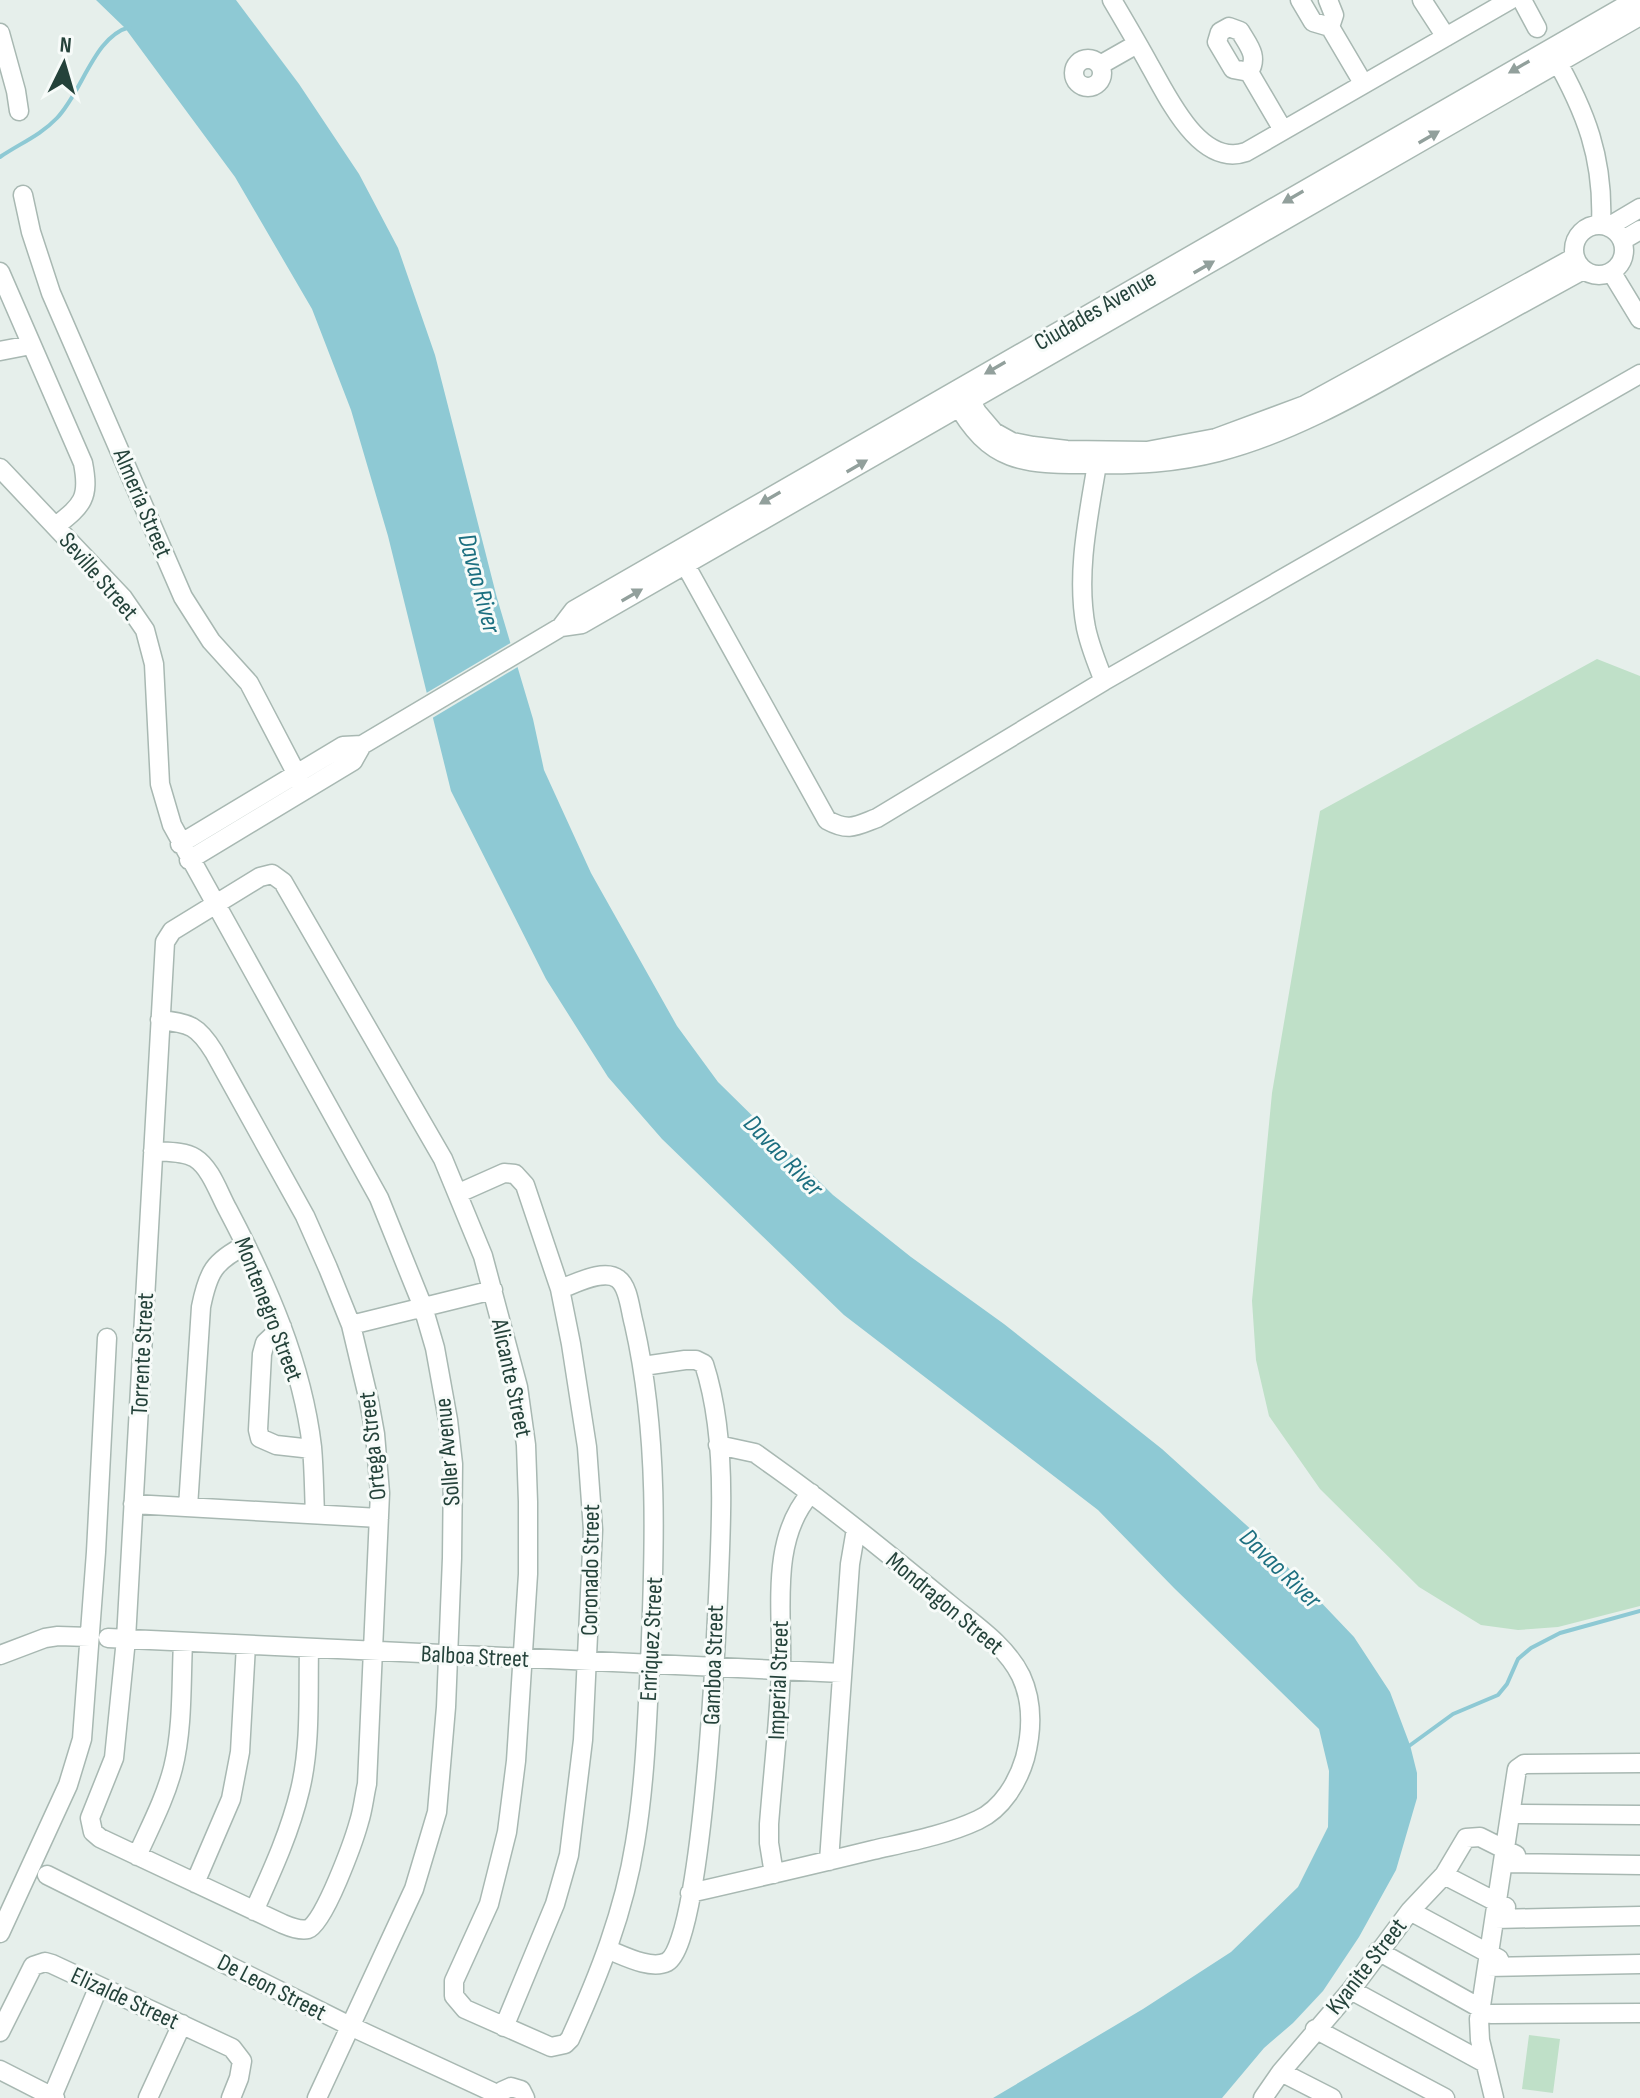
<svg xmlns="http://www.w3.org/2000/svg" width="1640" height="2098" viewBox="0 0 1640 2098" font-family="'Sofia Sans Condensed',sans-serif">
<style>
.green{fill:#bfe0c8}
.water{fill:#8ec9d4}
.pier{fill:#e6efeb}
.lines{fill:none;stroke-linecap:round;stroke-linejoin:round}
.stream{stroke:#8ec9d4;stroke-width:4}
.minor-casing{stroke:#a8b8b2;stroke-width:21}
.minor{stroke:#fff;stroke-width:18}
.oneway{fill:#92a09c}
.labels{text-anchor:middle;stroke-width:6;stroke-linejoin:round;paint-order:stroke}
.street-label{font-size:24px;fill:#24423a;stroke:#f7fbf9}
.water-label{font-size:26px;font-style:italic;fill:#1c6f80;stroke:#f7fbf9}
</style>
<rect width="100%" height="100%" fill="#e6efeb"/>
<path class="green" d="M1597 659 1640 676V1606L1558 1627 1518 1630 1481 1625 1419 1587 1320 1489 1269 1416 1256 1360 1252 1301 1272 1093 1320 811Z
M1529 2035 1560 2039 1553 2093 1522 2089Z"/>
<path class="water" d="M96 0H236L299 84 359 174 398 248 435 355 497 598 533 719 544 770 591 873 677 1026 718 1082 833 1195 911 1257 1004 1324 1089 1391 1162 1449 1255 1533 1354 1637 1390 1692 1410 1745 1417 1773V1798L1396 1870 1359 1937 1323 1991 1293 2023 1264 2048 1222 2098H993L1143 2009 1231 1952 1298 1887 1328 1827 1329 1771 1319 1729 1174 1588 1098 1510 844 1315 662 1139 608 1077 546 979 451 791 388 536 351 410 312 309 235 177 125 28Z"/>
<path class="pier" d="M514 641 521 665 429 720 423 695Z"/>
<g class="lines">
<path class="stream" d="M0 157C19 144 41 135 57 118 83 91 94 36 130 27
M1409 1746 1453 1714 1498 1695 1507 1684 1518 1659 1531 1648 1560 1633 1640 1611"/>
<defs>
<path id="minor" d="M1112 0C1125 22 1138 44 1150 66 1168 97 1200 168 1246 152L1510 0
M1300 0 1313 22 1330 27
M1328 0 1334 15 1330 27 1363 83
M1422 0 1446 37
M1522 0 1537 28
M1229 27 1240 31C1248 45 1259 56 1249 72L1233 69 1217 42 1220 32Z
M0 33 16 91 19 111
M1553 54C1586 112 1604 158 1601 225
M1074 73a14 14 0 1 1 28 0a14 14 0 1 1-28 0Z
M1100 65 1137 44
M1249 72 1283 130
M23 195 31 232 51 293 183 597 211 641 249 683 305 790
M1574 250a25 25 0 1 1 50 0a25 25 0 1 1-50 0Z
M1608 227 1640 208
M1623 240 1640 230
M0 272 83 463C90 499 82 505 56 526
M1612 273 1640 319
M0 351 31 345
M965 390 977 412 994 432 1012 442 1033 446 1067 450 1147 451 1216 438 1305 405 1575 257
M954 399C990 464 1022 464 1092 464 1136 465 1175 463 1218 452 1285 435 1352 398 1412 364 1469 333 1526 301 1583 270
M1099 452C1090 509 1075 571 1086 628 1090 646 1097 664 1104 681
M0 468 123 598 145 630 154 664 160 784 172 825 379 1198 423 1307 435 1348 448 1420 453 1464 452 1558 446 1707 437 1812 414 1889 317 2098
M681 557 827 820C849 832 856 826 877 818L1104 681 1640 374
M561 627 574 610 1635 0
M180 844 343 746 362 745 561 627 582 624 1640 16
M189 860 353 761 362 745
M160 1020C190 1023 198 1026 214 1052L305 1216 328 1268 351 1325 369 1401 375 1434 380 1493 367 1784C364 1797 363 1810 359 1822 354 1840 324 1924 308 1929 300 1931 290 1927 283 1924L100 1838 93 1832 90 1818 114 1758 126 1639 165 942 172 931 260 877 272 874 283 882 443 1159 483 1256 518 1387 526 1445 528 1502V1574L516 1761 507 1832 489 1904 454 1981V1996L465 2009 551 2047 565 2044 570 2039C599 1975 624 1912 635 1843 645 1783 647 1723 650 1662 655 1549 659 1434 634 1324 630 1310 629 1287 618 1279 604 1268 575 1284 560 1289
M153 1151C166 1152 184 1151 195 1158 211 1168 219 1194 228 1210 267 1284 302 1363 312 1447 314 1469 314 1492 315 1514
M459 1193 504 1173 515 1174 525 1185 560 1289 571 1344 587 1447 593 1530 583 1740 569 1855 555 1904 504 2027
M351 1325 493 1290
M282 1327 265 1343 262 1354 258 1430 260 1438 276 1445 312 1449
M133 1504 379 1518
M188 1507 201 1307C208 1272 214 1261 246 1245
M108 1638 842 1673
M0 1655 45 1638 58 1636 90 1637
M1510 1814 1640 1815
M137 1856C150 1827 165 1799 173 1768 183 1728 181 1683 183 1642
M829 1861 850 1564 856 1529
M1504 1863 1640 1865
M774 1874 769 1843V1824C773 1773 779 1722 781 1671 783 1613 769 1540 811 1493
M47 1875 350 2026 499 2095
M1444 1875 1506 1907
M195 1883 231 1799 240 1752 246 1645
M690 1893C751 1879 812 1865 873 1850 908 1842 946 1835 978 1820 1002 1809 1018 1782 1025 1758 1032 1731 1033 1702 1021 1676 1006 1645 973 1624 948 1603 892 1557 835 1510 776 1468L755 1453 718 1445
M254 1911C272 1871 290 1832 300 1790 311 1745 308 1694 309 1648
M1410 1911 1499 1959
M1495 1919 1640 1916
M0 1933 68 1785 82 1739 96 1552 107 1338
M609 1950C624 1956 651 1970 667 1962 706 1940 720 1573 721 1514 722 1466 719 1410 704 1364L696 1360H685L643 1366
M1378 1951 1480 2008
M1487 1967 1640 1964
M1351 1990 1485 2063
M1491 2014 1640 2013
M1315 2029 1445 2098
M0 2032 33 1966 45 1962 52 1964 232 2048 242 2061 239 2078 231 2098
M0 2070 55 2098
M1281 2072 1332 2098
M52 2097 99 1986
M148 2098 182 2024
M499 2098 502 2091 511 2087 521 2090 525 2098
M1263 2098 1281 2072 1351 1990 1410 1911 1444 1875 1466 1838 1480 1837 1516 1855
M1494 2098 1480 2040 1479 2019 1517 1769 1524 1764 1640 1763"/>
</defs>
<use href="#minor" class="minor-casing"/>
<use href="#minor" class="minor"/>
</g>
<defs><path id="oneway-solid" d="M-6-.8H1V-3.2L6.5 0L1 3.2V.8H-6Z" transform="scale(2)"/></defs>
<g class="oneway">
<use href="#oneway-solid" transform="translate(1519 67) rotate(150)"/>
<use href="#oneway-solid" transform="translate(1429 137) rotate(-30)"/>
<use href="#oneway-solid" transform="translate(1293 197) rotate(150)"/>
<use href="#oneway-solid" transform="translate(1204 267) rotate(-30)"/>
<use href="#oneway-solid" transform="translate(995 368) rotate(150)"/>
<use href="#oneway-solid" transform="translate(857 466) rotate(-30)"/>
<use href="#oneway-solid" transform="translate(770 498) rotate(150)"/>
<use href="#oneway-solid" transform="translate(632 595) rotate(-30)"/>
</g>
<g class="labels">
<g class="street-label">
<text transform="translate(1095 310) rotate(-30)" y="8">Ciudades Avenue</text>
<text transform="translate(143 503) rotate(67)" y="8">Almeria Street</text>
<text transform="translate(99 576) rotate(49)" y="8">Seville Street</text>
<text transform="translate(269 1309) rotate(69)" y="8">Montenegro Street</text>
<text transform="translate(142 1354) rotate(-87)" y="8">Torrente Street</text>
<text transform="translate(512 1378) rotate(78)" y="8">Alicante Street</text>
<text transform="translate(372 1446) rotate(-96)" y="8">Ortega Street</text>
<text transform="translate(447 1452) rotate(-95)" y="8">Soller Avenue</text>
<text transform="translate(590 1570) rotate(-89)" y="8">Coronado Street</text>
<text transform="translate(945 1603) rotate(40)" y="8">Mondragon Street</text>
<text transform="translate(651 1639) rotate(-87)" y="8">Enriquez Street</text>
<text transform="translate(475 1656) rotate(3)" y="8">Balboa Street</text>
<text transform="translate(713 1665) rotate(-88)" y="8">Gamboa Street</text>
<text transform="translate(778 1680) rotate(-88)" y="8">Imperial Street</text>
<text transform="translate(1366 1966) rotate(-52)" y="8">Kyanite Street</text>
<text transform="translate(272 1987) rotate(27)" y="8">De Leon Street</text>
<text transform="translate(125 1998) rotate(25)" y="8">Elizalde Street</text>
</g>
<g class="water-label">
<text transform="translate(480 583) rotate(75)" y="9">Davao River</text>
<text transform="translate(784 1155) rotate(46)" y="9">Davao River</text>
<text transform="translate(1281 1568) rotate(44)" y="9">Davao River</text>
</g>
</g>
<g transform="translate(64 64) rotate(5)" stroke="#f7fbf9" stroke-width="6" paint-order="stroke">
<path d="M0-6L14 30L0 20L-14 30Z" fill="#24423a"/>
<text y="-12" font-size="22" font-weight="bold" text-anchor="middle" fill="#24423a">N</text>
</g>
</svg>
